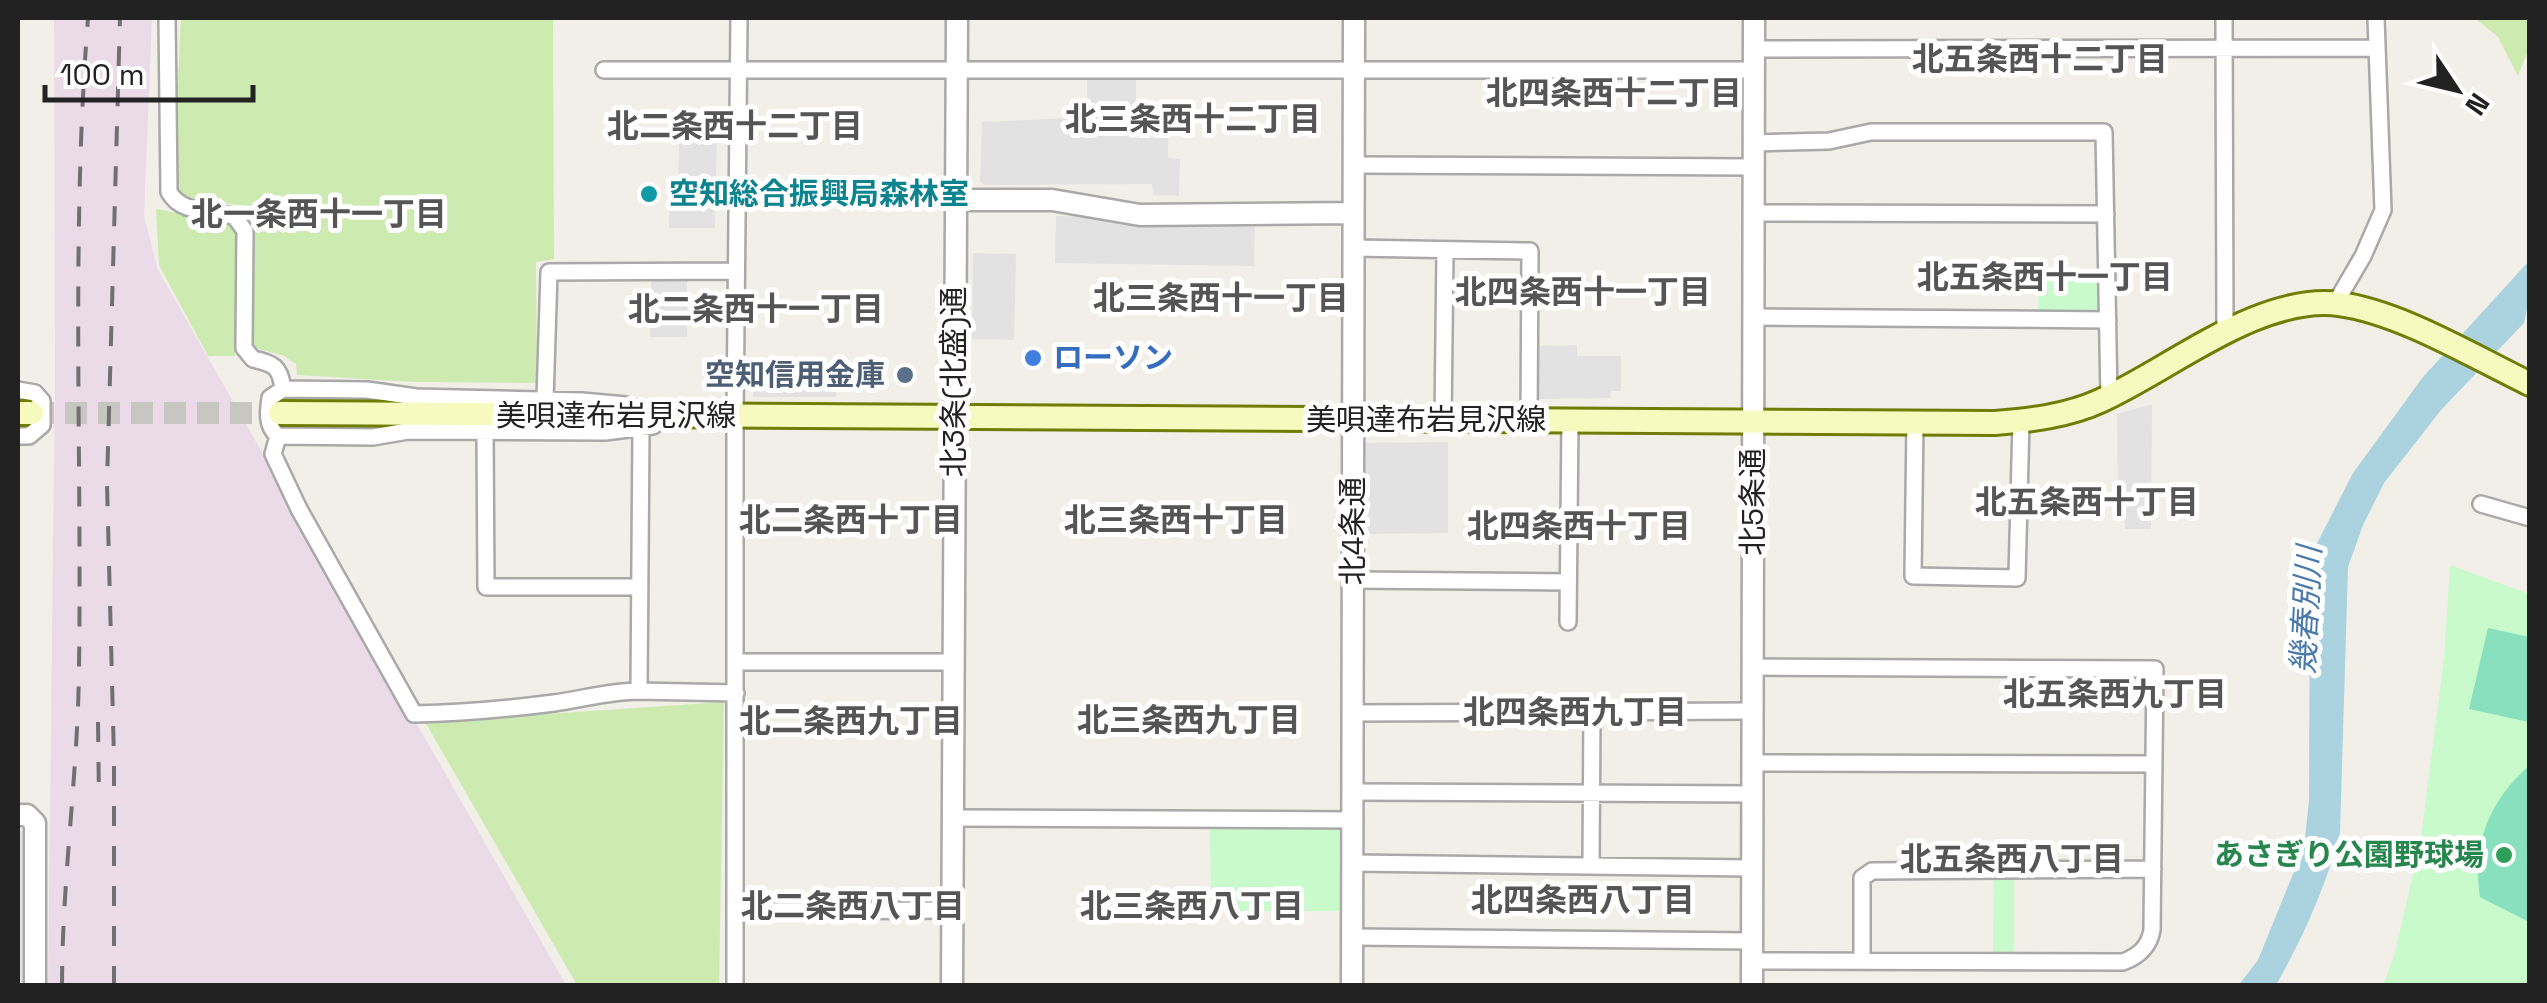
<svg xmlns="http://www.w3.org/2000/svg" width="2547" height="1003" viewBox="0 0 2547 1003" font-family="'Space Grotesk','Noto Sans JP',sans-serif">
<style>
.industrial{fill:#ebdbe8}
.grass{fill:#cdebb0}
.park{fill:#c8facc}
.pitch{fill:#88e0be}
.parking{fill:#e2e2e2}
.water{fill:#aad3df}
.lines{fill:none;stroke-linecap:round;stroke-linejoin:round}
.secondary-tunnel{stroke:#c8c6c1;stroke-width:22;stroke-dasharray:22 11;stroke-linecap:butt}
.minor-casing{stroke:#a9a9a9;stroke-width:20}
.tertiary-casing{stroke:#a9a9a9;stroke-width:25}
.secondary-casing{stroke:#707d05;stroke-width:28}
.minor{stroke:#fff;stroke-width:15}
.tertiary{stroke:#fff;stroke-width:20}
.secondary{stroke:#f7fabf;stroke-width:22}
.rail{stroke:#707070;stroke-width:4;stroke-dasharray:20 20;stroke-linecap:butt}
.culture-dot{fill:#0f9aa8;stroke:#fff;stroke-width:4}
.shop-dot{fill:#3f7fe0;stroke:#fff;stroke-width:4}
.service-dot{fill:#5c6f8a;stroke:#fff;stroke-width:4}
.leisure-dot{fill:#2e9e5b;stroke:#fff;stroke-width:4}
.labels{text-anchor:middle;stroke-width:10;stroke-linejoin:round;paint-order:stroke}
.culture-label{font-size:30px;font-weight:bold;fill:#0d838f;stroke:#fff;text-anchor:start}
.shop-label{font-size:30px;font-weight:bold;fill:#366cbe;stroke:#fff;text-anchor:start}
.service-label{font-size:30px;font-weight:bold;fill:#4e5e75;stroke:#fff;text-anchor:end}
.street-label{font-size:30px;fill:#222;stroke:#fff}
.leisure-label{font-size:30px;font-weight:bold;fill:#27864d;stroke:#fff;text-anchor:end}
.neighbourhood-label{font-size:32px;font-weight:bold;fill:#555;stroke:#fff}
.water-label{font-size:32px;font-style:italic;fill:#4a7aab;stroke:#fff}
</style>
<rect width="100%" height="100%" fill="#f2efe9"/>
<path class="industrial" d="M54 18H152L144 216 158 270 566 985 48 986 55 382Z"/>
<path class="grass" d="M181 18H553L554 259 536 262 537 383 415 382 297 375 296 364 284 356 252 347 255 207 187 198 180 193 173 181Z
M2475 18H2529V48L2518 76 2498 37Z
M156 209 227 222 237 228 241 244 235 356H208L159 265Z
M724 702 719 985H577L425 722Z"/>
<path class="park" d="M2039 270H2104L2105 318 2038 317Z
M2450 565 2529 594V985L2383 986 2395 953 2421 839 2444 657Z
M1210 825H1339V911H1211Z
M1994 874 2014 875V959H1993Z"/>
<path class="pitch" d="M2488 628 2529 637V722L2469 709Z
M2529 766V922L2480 897C2472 844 2489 801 2529 766Z"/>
<path class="parking" d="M1136 78V138H1168V158L1180 159 1179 196 1153 195 1152 184 985 185 980 182 982 122 1087 117V79Z
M680 122H717L715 228H669L670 180H678Z
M1056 216 1255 219 1254 266 1055 263Z
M973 253 1016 254 1014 340 972 339Z
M651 281H687V337H650Z
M1577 345V356H1621V391H1611L1610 398 1538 399V346Z
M754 363 837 364 836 397H753Z
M2152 404 2151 529H2125V506L2118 507 2117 414Z
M1448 442V533L1363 534V443Z
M18 828 25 835 24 986 18 985Z"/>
<path class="water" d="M2529 261V301L2524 323 2441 410 2384 483 2363 525 2348 567 2340 833C2326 886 2303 938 2276 985L2238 986 2258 960 2304 847 2309 801 2310 557 2353 473 2423 377Z"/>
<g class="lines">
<path class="secondary-tunnel" d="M32 413H280"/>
<defs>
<path id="minor" d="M167 18 169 192C182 215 212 209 235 217L245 231 244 348 253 359C274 364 280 366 283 389
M2224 18 2225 334
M1754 49 2376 48
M604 70H1754
M1753 143 1829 141 1871 132H2104L2109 397
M1354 165 1753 167
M1753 213 2106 214
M1353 248 1530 251 1529 421
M2335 304 2363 256 2383 210 2376 18
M1753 317 2108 320
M283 389 367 390 416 397 582 401 626 405 665 417 653 426 605 432 408 431 373 437 278 436C266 426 268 412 270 398Z
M18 390 35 393 42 401V425L29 436H18
M545 400 549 272 736 271
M1443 420 1445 251
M1915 422 1913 576 2017 578 2021 421
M641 429 639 691 736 693
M485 433 486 587H640
M278 436 273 454 299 509 414 714C461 713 508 709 554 703 583 699 610 691 639 691
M2481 504 2530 518
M1352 580 1567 582
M1568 622 1570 421
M736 662H954
M1352 713 1752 711
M1752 763 2154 764
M1353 792 1752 794
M954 818 1354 820
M1353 863 1752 868
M1591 865 1592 710
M735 911 952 910
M1353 937 1752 941
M1752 961 2123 962C2139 956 2149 947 2152 930L2155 669 1752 667
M1862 961V878L1872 871 2153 869
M735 986V417L739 18"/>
<path id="tertiary" d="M956 200H1052L1140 215 1353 213
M18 815H27L35 823V986
M952 986 957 18
M1352 986 1354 18
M1752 986 1754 18"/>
<path id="secondary" d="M18 413H32
M280 413 1995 423C2031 420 2067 416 2100 401 2171 369 2259 294 2339 304 2400 312 2474 357 2530 384"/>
</defs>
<use href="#minor" class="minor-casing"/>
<use href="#tertiary" class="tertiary-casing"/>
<use href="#secondary" class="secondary-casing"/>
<use href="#minor" class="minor"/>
<use href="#tertiary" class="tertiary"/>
<use href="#secondary" class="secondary"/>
<path class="rail" d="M98 722 99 802
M62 986C62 880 78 774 79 668 82 452 71 234 88 18
M114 986V759L107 484 120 18"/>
</g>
<circle class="culture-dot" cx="649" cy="194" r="10"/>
<circle class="shop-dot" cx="1033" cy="358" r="10"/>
<circle class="service-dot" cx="905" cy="375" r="10"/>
<circle class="leisure-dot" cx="2504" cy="855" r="10"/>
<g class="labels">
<g class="culture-label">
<text x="669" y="204">空知総合振興局森林室</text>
</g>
<g class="shop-label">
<text x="1053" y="368">ローソン</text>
</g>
<g class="service-label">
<text x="885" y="385">空知信用金庫</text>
</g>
<g class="street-label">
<text transform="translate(954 382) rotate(-90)" y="10">北3条(北盛)通</text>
<text x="616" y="426">美唄達布岩見沢線</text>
<text x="1426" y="430">美唄達布岩見沢線</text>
<text transform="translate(1753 502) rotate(-90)" y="10">北5条通</text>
<text transform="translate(1353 531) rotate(-90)" y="10">北4条通</text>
</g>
<g class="leisure-label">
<text x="2484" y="865">あさぎり公園野球場</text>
</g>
<g class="neighbourhood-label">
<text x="2040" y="70">北五条西十二丁目</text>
<text x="1614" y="104">北四条西十二丁目</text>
<text x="1193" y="130">北三条西十二丁目</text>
<text x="735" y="137">北二条西十二丁目</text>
<text x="319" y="225">北一条西十一丁目</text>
<text x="2045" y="288">北五条西十一丁目</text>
<text x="1583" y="303">北四条西十一丁目</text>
<text x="1221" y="309">北三条西十一丁目</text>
<text x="756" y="320">北二条西十一丁目</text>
<text x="2087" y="513">北五条西十丁目</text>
<text x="851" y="531">北二条西十丁目</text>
<text x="1176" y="531">北三条西十丁目</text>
<text x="1579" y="537">北四条西十丁目</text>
<text x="2115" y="705">北五条西九丁目</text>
<text x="1575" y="723">北四条西九丁目</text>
<text x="1189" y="731">北三条西九丁目</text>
<text x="851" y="732">北二条西九丁目</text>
<text x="2012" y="870">北五条西八丁目</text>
<text x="1583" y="911">北四条西八丁目</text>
<text x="853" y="917">北二条西八丁目</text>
<text x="1192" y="917">北三条西八丁目</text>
</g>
<g class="water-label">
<text transform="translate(2306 610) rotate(-87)" y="11">幾春別川</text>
</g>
</g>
<rect width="2547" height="1003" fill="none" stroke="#222222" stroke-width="40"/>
<g transform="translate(2457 90) rotate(125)" stroke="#ffffff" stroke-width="8" paint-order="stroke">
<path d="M0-8L18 38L0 25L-18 38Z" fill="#222222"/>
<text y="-15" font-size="28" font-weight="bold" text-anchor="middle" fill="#222222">N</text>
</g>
<path d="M45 85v15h208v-15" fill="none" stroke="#222222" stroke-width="5"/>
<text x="60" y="85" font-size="30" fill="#222222" stroke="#ffffff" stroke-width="8" paint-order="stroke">100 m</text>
</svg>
